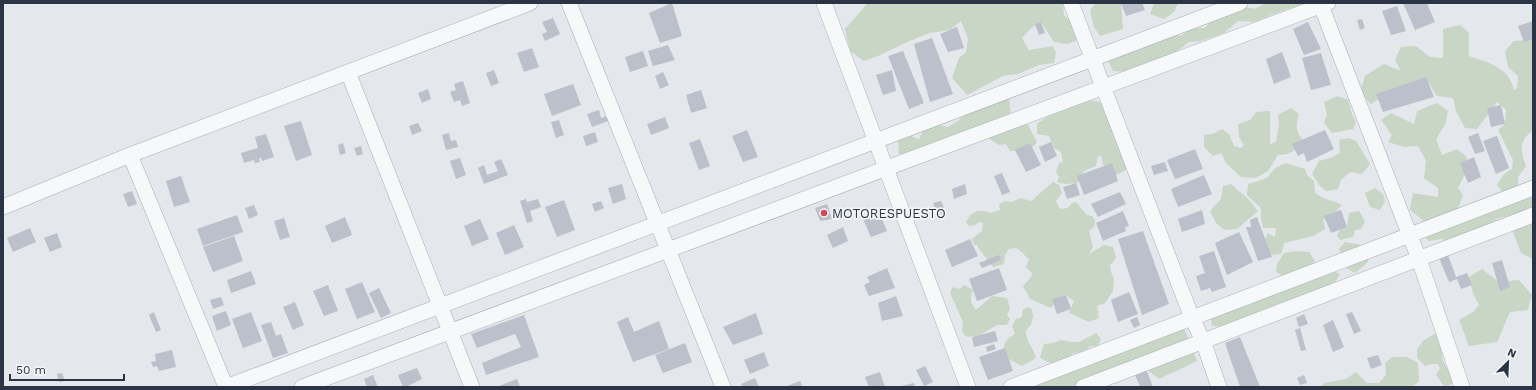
<svg xmlns="http://www.w3.org/2000/svg" width="1536" height="390" viewBox="0 0 1536 390" font-family="'Work Sans',sans-serif">
<style>
.green{fill:#c9d6c5}
.building{fill:#bbc0ca}
.lines{fill:none;stroke-linecap:round;stroke-linejoin:round}
.minor-casing{stroke:#a9aeb7;stroke-width:16}
.minor{stroke:#f7f8fa;stroke-width:15}
.poi-dot{fill:#d1495b;stroke:#f4f6f9;stroke-width:1.5}
.labels{text-anchor:middle;stroke-width:3.5;stroke-linejoin:round;paint-order:stroke}
.poi-label{font-size:13px;fill:#2b3445;stroke:#f4f6f9;text-anchor:start}
</style>
<rect width="100%" height="100%" fill="#e4e7ec"/>
<path class="green" d="M868 3H1063L1064 15 1071 22 1080 39 1068 44 1054 42 1041 22 1031 28 1022 38 1029 50 1053 46 1056 53 1054 63 1039 65 1018 74 1003 76 967 95 952 78 959 58 966 52 968 39 961 21 950 30 930 33 907 42 878 56 864 61 850 51 845 29Z
M1096 3H1121L1123 29 1100 36 1094 27 1090 10Z
M1154 3H1178L1174 12 1164 19 1150 14Z
M1266 3H1307L1284 10 1254 22 1238 21 1224 33 1200 41 1189 42 1175 53 1154 60 1133 72 1113 71 1109 62 1117 51 1167 33 1181 36 1190 28H1205L1214 17 1238 5 1254 9Z
M1460 25 1469 33V56C1489 63 1509 67 1514 90L1517 88 1518 76 1508 67 1505 51 1514 41 1533 40V130C1519 141 1520 150 1526 166L1518 177V188L1503 192 1497 185 1504 174 1512 169 1513 160 1498 130 1505 124 1506 110 1497 102 1477 129 1465 128 1456 111 1453 98 1437 96 1428 82 1392 91 1371 104 1360 93 1365 76 1384 64 1401 71 1395 60 1401 47 1416 46 1430 57 1443 58V29Z
M1000 96 1009 99 1011 118 988 127 967 130 938 145 924 146 912 155 899 154 898 141 908 135 919 139 927 123 948 127 959 120 969 108 981 103 992 106Z
M1337 96 1348 100 1352 114 1356 122 1353 129 1332 133 1324 123 1327 115 1324 102Z
M1085 99 1104 103V113L1112 122 1117 133 1113 139 1117 136 1130 168 1114 176C1106 173 1102 165 1102 157L1098 156 1096 166 1084 171 1078 183 1065 184 1057 182 1059 177 1056 171 1060 162 1063 163 1061 152 1054 148 1049 136 1037 134V124L1060 107Z
M1437 103 1448 111 1445 125 1436 139 1442 155 1457 149 1466 156 1469 167 1458 188 1463 195 1458 209 1533 192V211L1498 218 1481 230 1453 243 1442 239 1429 241 1424 236 1441 216 1424 221 1410 210 1413 193 1438 197V188L1424 178 1426 161 1418 146 1404 147 1388 142 1392 135 1381 120 1391 113 1414 124 1417 111Z
M1291 108 1299 114C1296 125 1295 130 1302 139 1297 151 1290 155 1278 155L1268 171 1256 178 1241 177 1227 164 1221 153 1213 156 1204 147V135L1213 134 1222 129 1229 134 1234 146 1241 148 1244 145 1239 137 1238 124 1250 120 1256 112 1270 111V144L1276 142 1279 125 1278 115Z
M1021 119 1028 125 1037 142C1030 152 1022 151 1010 151L1006 144 999 145 988 138Z
M1348 138 1356 141C1360 149 1366 156 1370 164L1362 174 1350 172 1341 180 1338 189 1326 191 1319 185 1312 174 1319 161 1330 158 1340 153 1339 140Z
M1286 163 1305 169 1307 175 1314 181 1315 193C1324 200 1332 200 1342 205L1335 212 1323 220 1325 229 1313 236 1284 243 1281 254 1274 255 1264 253 1263 242 1268 233 1275 237 1276 228H1263L1261 218V208L1247 195 1248 184 1267 178 1275 168Z
M1053 182 1059 185 1062 193 1056 201 1060 209 1068 208 1072 203 1076 202 1087 215 1092 216 1095 220 1094 227 1089 231 1093 247 1089 254 1104 245 1113 247 1116 257 1113 263 1110 264 1111 272 1114 279 1113 291 1105 303 1097 306 1099 318 1089 322 1069 313 1074 301 1066 295 1059 297 1051 308 1030 299 1023 286 1031 277 1032 273 1026 267 1029 259C1024 255 1021 251 1016 248L1009 249 1005 255 1004 264 993 267C988 259 981 253 977 245H974L972 239 982 231 983 223 979 222 975 225 969 226 966 222 970 215 977 211H984L991 213 1000 210 999 204 1005 201 1012 202 1020 198 1031 201Z
M1231 184 1249 200 1258 211 1237 229 1225 230 1216 223 1210 211 1221 199 1223 186Z
M1375 188 1383 194 1385 201 1380 210 1370 207 1365 193Z
M1359 211 1365 221 1361 229 1355 230 1353 237 1340 240 1337 236 1340 229 1347 227 1349 213Z
M1533 215V259L1521 253 1510 224Z
M1345 242 1361 245 1371 254 1367 263 1355 273 1346 268V261L1339 249Z
M1297 251 1309 252 1315 261 1311 266 1286 278 1276 272 1277 264 1284 253Z
M1482 269 1499 282 1519 280 1532 295 1528 310 1510 312 1497 342 1469 346 1459 320 1473 312 1479 305 1473 293 1469 277Z
M1330 270 1340 274 1331 289 1229 326H1212L1211 318Z
M964 285 973 290C970 298 970 303 976 310L992 296 1007 298 1010 308 1007 315 1010 319 1007 325H997L980 335 967 337 962 332 963 322 950 293 953 287 959 289Z
M1027 307 1032 309 1033 316 1031 325 1026 330C1025 341 1034 348 1036 358L1022 366 1005 357C1003 345 1003 341 1015 334L1012 326 1016 319 1022 317V311Z
M1184 328 1197 361 1159 379 1146 369 1080 387H1034L1042 382Z
M1096 333 1101 339 1098 346H1090L1084 352 1073 353C1071 355 1068 359 1065 360 1058 366 1046 363 1040 357L1044 344 1053 343 1061 340 1071 342H1079Z
M1436 333 1443 338C1442 345 1441 355 1443 361 1448 372 1453 369 1452 384L1445 387 1436 375 1440 368 1438 364H1432L1425 366 1417 358V349L1424 340Z
M1392 357H1407L1418 363 1419 381 1412 387H1319L1325 383 1346 379 1356 372 1367 383H1379L1386 375 1385 363Z"/>
<path class="building" d="M672 3 682 36 660 43 649 13Z
M1121 3H1142L1145 10 1126 16Z
M1403 3H1427L1435 22 1415 30Z
M1397 6 1406 31 1391 35 1382 11Z
M553 18 560 34 545 41 542 34 547 32 542 22Z
M1362 19 1365 28 1360 30 1357 20Z
M1533 21V39L1524 42 1518 26Z
M1041 22 1045 33 1039 35 1035 24Z
M1308 22 1321 49 1304 55 1293 29Z
M957 27 964 48 948 52 940 34Z
M932 38 953 94 930 102 914 44Z
M668 45 675 60 653 66 648 51Z
M532 48 539 67 524 72 517 53Z
M643 51 648 66 630 72 625 57Z
M903 51 924 103 909 109 888 56Z
M1282 52 1291 77 1274 84 1266 59Z
M1321 53 1331 85 1311 90 1302 58Z
M494 70 499 83 491 86 486 73Z
M892 70 896 91 883 95 876 75Z
M663 72 669 85 660 89 655 76Z
M1426 77 1434 97 1383 112 1376 94Z
M463 81 470 103 462 106 460 100 454 102 450 92 456 90 454 84Z
M573 84 581 105 552 116 544 94Z
M428 89 431 99 422 103 418 93Z
M701 90 707 108 691 113 686 95Z
M1501 105 1505 124 1491 127 1487 108Z
M599 110 601 118 606 116 608 121 592 127 587 114Z
M665 117 669 128 651 135 647 124Z
M559 120 564 135 556 138 551 122Z
M301 121 312 155 296 161 284 126Z
M418 123 422 131 412 135 409 126Z
M747 130 758 157 743 162 732 136Z
M1325 130 1334 149 1307 162 1304 153 1298 156 1292 144Z
M595 132 598 142 586 146 583 136Z
M449 133 451 141 456 140 458 147 446 150 442 135Z
M1478 133 1485 151 1475 154 1468 137Z
M266 134 274 157 262 161 261 158H259L260 162 255 163 254 160 244 163 241 153 258 148 255 137Z
M1497 136 1509 168 1496 174 1483 141Z
M700 139 710 166 699 170 689 143Z
M1051 142 1057 156 1045 162 1039 147Z
M343 143 346 153 340 155 338 145Z
M1030 143 1041 165 1026 172 1015 150Z
M361 146 363 154 357 156 354 148Z
M1195 149 1203 169 1175 179 1167 160Z
M1474 157 1481 177 1468 183 1460 163Z
M460 158 466 175 456 179 450 161Z
M501 159 508 175 484 184 478 168 484 165 487 175 498 171 494 162Z
M1165 162 1168 171 1154 175 1151 166Z
M1112 163 1118 181 1084 195 1077 176Z
M1002 173 1010 192 1002 195 994 176Z
M1204 175 1212 194 1178 207 1171 189Z
M181 176 190 202 174 207 166 181Z
M1076 183 1080 195 1067 199 1063 187Z
M622 184 626 199 613 204 608 188Z
M965 184 967 194 954 199 952 189Z
M132 191 137 204 128 207 123 194Z
M1120 192 1126 204 1098 217 1091 204Z
M526 199 527 202 538 199 541 207 530 211 533 221 527 223 520 201Z
M564 200 575 230 557 237 545 207Z
M601 201 604 208 595 212 592 204Z
M941 201 947 215 942 217 940 212 937 213 933 203Z
M827 204 832 219 820 221 815 208Z
M254 205 258 215 249 219 245 208Z
M1202 210 1205 224 1182 232 1178 219Z
M1341 210 1347 227 1331 233 1324 216Z
M1123 211 1129 226 1125 227 1126 231 1103 241 1096 223Z
M879 212 887 231 871 237 863 219Z
M237 215 243 232 203 246 197 229Z
M345 217 352 235 332 243 325 226Z
M1257 217 1272 257 1258 261 1246 227H1251L1250 220Z
M284 218 290 237 280 240 274 221Z
M480 219 489 239 472 246 464 226Z
M514 225 524 247 505 255 496 233Z
M843 227 848 241 833 248 827 235Z
M30 228 36 242 13 252 7 238Z
M1143 231 1169 304 1142 315 1118 239Z
M1239 232 1253 262 1227 275 1215 243Z
M57 233 62 247 50 252 44 238Z
M234 236 243 261 213 272 203 247Z
M970 239 978 256 952 267 945 250Z
M1214 251 1226 287 1212 292 1210 288 1201 291 1196 276 1205 273 1199 256Z
M999 255 1001 260 982 268 979 263Z
M1448 255 1456 277 1467 273 1472 285 1461 289 1457 279 1449 282 1439 258Z
M1502 260 1510 287 1500 291 1492 263Z
M887 268 895 288 869 296 864 285 870 282 867 277Z
M999 268 1007 290 977 301 969 279Z
M251 271 256 284 231 293 227 280Z
M362 282 375 312 357 319 345 289Z
M328 285 338 311 324 316 313 291Z
M379 288 391 313 381 318 369 293Z
M1129 292 1138 314 1118 322 1111 300Z
M1066 295 1071 309 1057 314 1052 299Z
M896 296 903 316 882 321 878 303Z
M221 297 224 305 213 309 210 300Z
M295 302 304 325 293 330 283 307Z
M226 311 231 325 217 331 212 316Z
M154 312 161 330 156 332 149 315Z
M251 312 262 341 243 348 232 319Z
M1352 312 1361 331 1354 334 1346 314Z
M756 313 763 334 733 345 723 327Z
M1304 314 1308 324 1299 327 1296 318Z
M524 315 539 357 486 375 482 363 521 347 515 334 477 348 471 334Z
M628 317 634 332 659 321 669 349 633 362 617 322Z
M1137 317 1140 325 1134 328 1130 320Z
M1333 320 1344 347 1333 352 1323 325Z
M271 322 276 336 281 334 288 353 273 358 261 325Z
M1300 328 1306 350 1301 351 1295 330Z
M995 331 998 341 974 347 972 337Z
M1240 337 1260 387H1240L1225 343Z
M685 343 692 362 663 373 655 355Z
M994 344 996 349 987 352 986 347Z
M1005 348 1013 371 988 380 979 357Z
M172 350 176 367 159 371 157 366 153 367 151 362 156 361 155 354Z
M764 352 769 366 750 374 744 360Z
M1378 355 1382 365 1371 369 1367 358Z
M925 366 933 382 924 386 916 370Z
M417 368 422 379 406 387H403L398 375Z
M1146 369 1153 387H1140L1134 372Z
M880 372 885 387H869L865 377Z
M62 373 65 381 59 382 57 374Z
M373 375 378 387H367L364 379Z
M1304 375 1307 383 1300 385 1297 378Z
M755 378 759 387H742L741 384Z
M517 379 520 387H496Z
M800 381 803 387H784Z
M914 383 915 387H901V386Z"/>
<g class="lines">
<defs>
<path id="minor" d="M569 3 723 387
M824 3 968 387
M1071 3 1192 318 1203 341 1219 387
M1320 3 1419 259 1462 387
M348 72 472 387
M130 155 226 387
M3 207 130 155 530 3
M226 387 1240 3
M302 387 1328 3
M1011 387 1533 188
M1083 387 1533 215"/>
</defs>
<use href="#minor" class="minor-casing"/>
<use href="#minor" class="minor"/>
</g>
<circle class="poi-dot" cx="824" cy="213" r="4"/>
<g class="labels">
<g class="poi-label">
<text x="832" y="218">MOTORESPUESTO</text>
</g>
</g>
<rect width="1536" height="390" fill="none" stroke="#2b3445" stroke-width="8"/>
<g transform="translate(1508 362) rotate(24)" stroke="#f4f6f9" stroke-width="3" paint-order="stroke">
<path d="M0-3L7 15L0 10L-7 15Z" fill="#2b3445"/>
<text y="-6" font-size="11" font-weight="bold" text-anchor="middle" fill="#2b3445">N</text>
</g>
<path d="M10 374v6h114v-6" fill="none" stroke="#2b3445" stroke-width="2"/>
<text x="16" y="374" font-size="12" fill="#2b3445" stroke="#f4f6f9" stroke-width="3" paint-order="stroke">50 m</text>
</svg>
